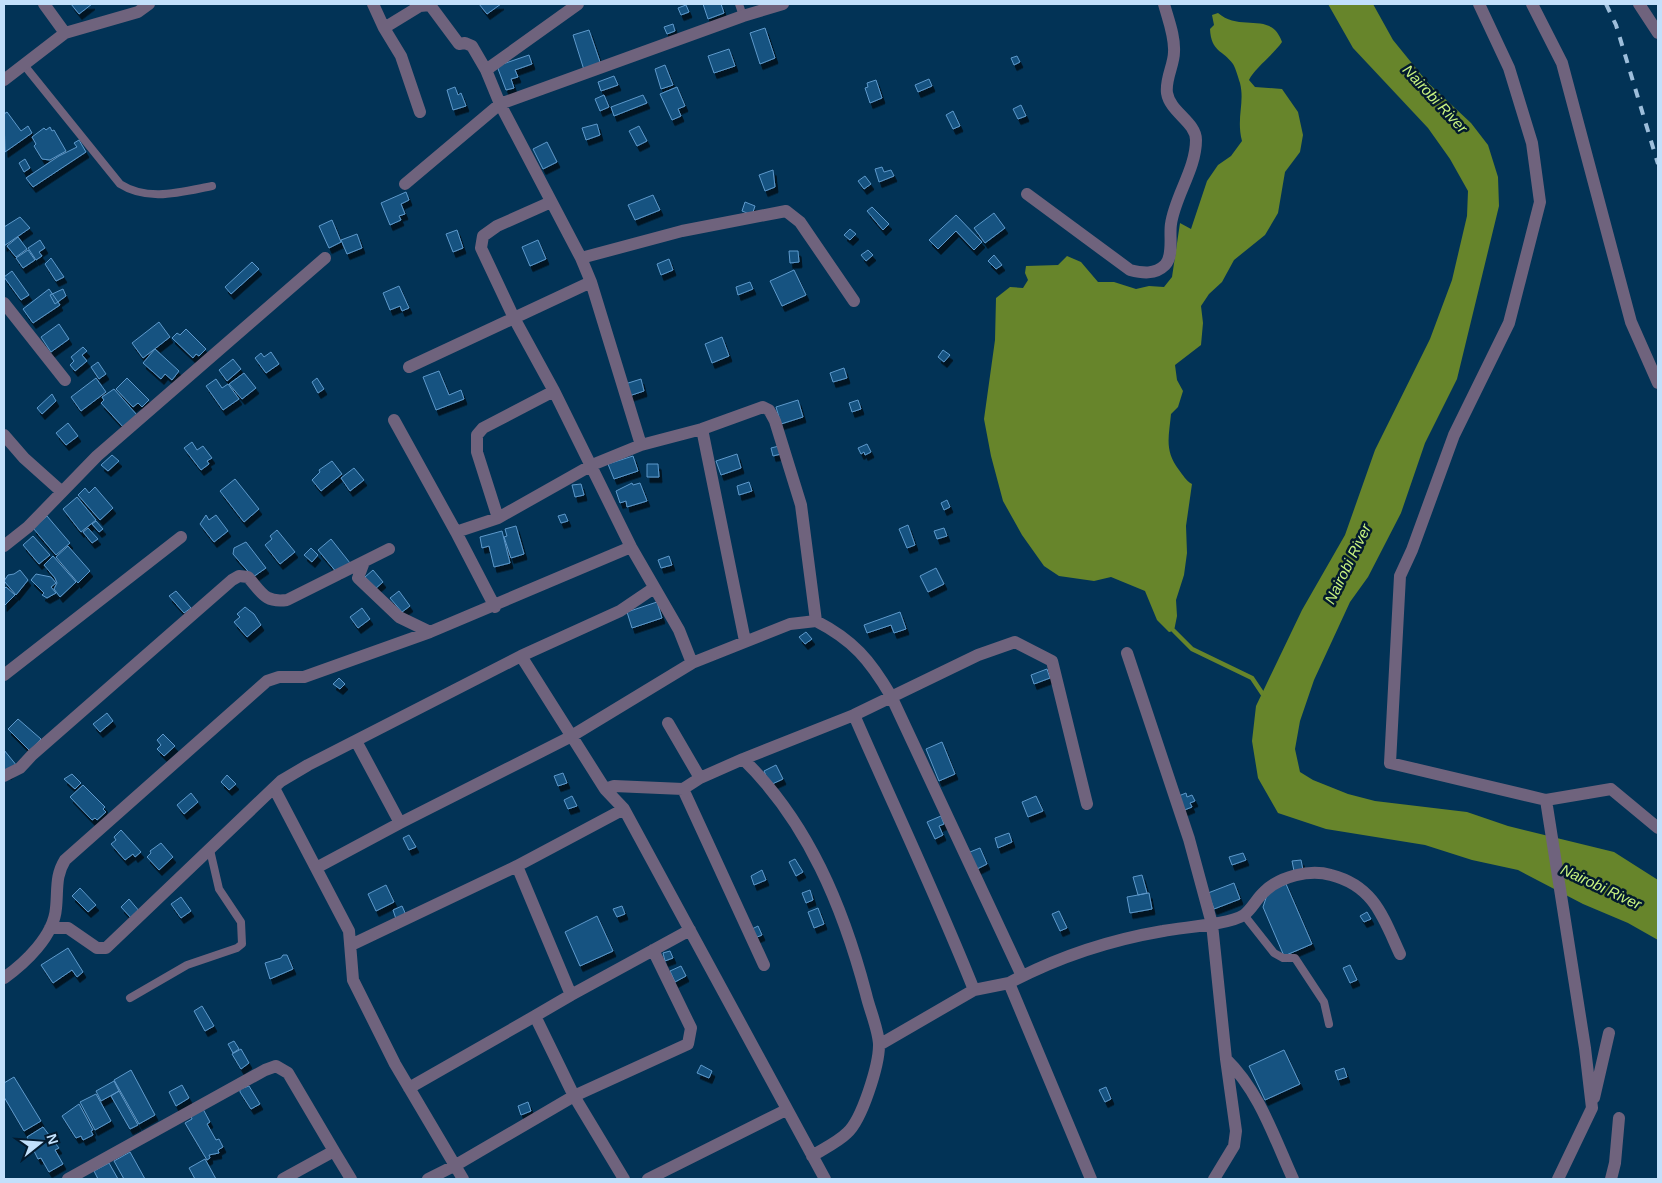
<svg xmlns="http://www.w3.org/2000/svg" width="1662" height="1183" viewBox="0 0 1662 1183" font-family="Helvetica,sans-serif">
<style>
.water{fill:#67852b}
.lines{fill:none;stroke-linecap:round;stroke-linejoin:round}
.stream{stroke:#67852b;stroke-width:4.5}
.building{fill:#155381;stroke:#5e99cb;filter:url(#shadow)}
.lane{stroke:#6f637d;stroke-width:8}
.street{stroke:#6f637d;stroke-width:12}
.rail{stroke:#9dbedb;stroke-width:4;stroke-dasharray:9 9;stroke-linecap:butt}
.labels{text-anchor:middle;stroke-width:5;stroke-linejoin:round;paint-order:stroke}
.water-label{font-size:15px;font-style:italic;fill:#c9f480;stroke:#031a2e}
</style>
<defs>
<filter id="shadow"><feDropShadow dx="3" dy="5.5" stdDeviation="0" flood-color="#0009"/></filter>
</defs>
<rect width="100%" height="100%" fill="#023356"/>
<path class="water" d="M1328 4H1373L1393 40 1428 83 1471 123 1488 145 1498 177 1499 206 1457 379 1425 443 1401 513 1368 577 1350 602 1314 680 1300 721 1295 749 1300 772 1313 780 1348 794 1375 801 1467 812 1508 826 1614 852 1658 880V940L1628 923 1583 904 1518 870 1472 860 1425 845 1326 829 1278 813 1258 778 1252 741 1256 706 1302 610 1345 535 1375 450 1430 339 1452 280 1467 216 1468 191 1450 159 1428 128 1353 48Z
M1218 13C1241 33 1271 10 1282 42 1273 55 1254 69 1249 80L1255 87 1282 89 1298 112 1303 135 1300 152 1285 172 1278 213 1265 235 1234 260 1222 282 1209 294 1201 306 1203 323 1201 345 1175 365 1177 380 1183 391 1178 407 1171 414C1169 436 1164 451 1179 470 1183 475 1186 481 1192 484L1186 526 1187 553 1184 575 1176 600 1177 616 1174 631 1169 632 1157 620 1145 591 1111 577 1094 581 1059 576 1044 566 1022 535 1003 501 991 456 984 419 995 340 996 298 1010 287 1023 288 1028 280 1025 273 1026 266 1058 265 1067 256 1081 262 1098 282H1114L1136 289 1149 286 1164 287 1172 277 1180 223 1191 229 1207 181 1218 165 1231 156 1242 141C1236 118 1245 103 1240 83 1238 77 1236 69 1233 64 1223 50 1211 52 1210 29L1214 25 1212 15Z"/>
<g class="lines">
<path class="stream" d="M1174 631 1192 649 1252 678 1264 696"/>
</g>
<path class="building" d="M71 4H92L79 14Z
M479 4H501L487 14Z
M703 4H721L724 13 708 19Z
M686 5 689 12 681 15 678 8Z
M673 24 675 31 667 34 664 27Z
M765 28 775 58 760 64 750 33Z
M589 30 601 65 584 70 573 35Z
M729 49 735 66 714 73 708 56Z
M529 55 532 64 515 70 518 77 511 79 514 88 506 90 497 66Z
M1017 56 1020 62 1014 65 1011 58Z
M665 65 673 85 661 89 655 69Z
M614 76 618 85 601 91 598 82Z
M929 79 932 86 918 92 915 85Z
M876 80 882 98 870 103 865 88 868 87 867 83Z
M455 87 458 95 461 93 466 106 453 110 447 90Z
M677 87 685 106 678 109 681 116 672 120 660 94Z
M604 95 609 107 600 111 595 99Z
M643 95 647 103 614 116 611 107Z
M1021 105 1026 116 1018 119 1013 109Z
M953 111 960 126 953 129 946 115Z
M7 112 21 131 28 126 32 133 5 152 4 114Z
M597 124 600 135 586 140 582 128Z
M639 126 647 141 637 146 629 131Z
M50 127 52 131 54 130 66 151 50 160 42 159 34 146 36 144 32 137 44 128 46 130Z
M79 140 86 152 33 187 26 178 59 156 77 147 74 143Z
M547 142 557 162 543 169 533 149Z
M25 159 30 168 24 172 19 163Z
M882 167 884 172 891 170 894 176 879 182 875 169Z
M773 170 775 187 765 191 759 175Z
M865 176 871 184 864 189 858 181Z
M406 192 409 200 401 204 405 214 399 216 401 220 390 225 381 203Z
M653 195 660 210 635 220 628 205Z
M745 202 755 206 752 215 742 211Z
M872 207 889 224 883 230 867 211Z
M994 213 1005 228 985 243 974 228Z
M956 215 982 242 974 250 956 231 938 249 929 240Z
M20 217 30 228 4 246V227Z
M332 220 341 242 329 248 319 226Z
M850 229 856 234 850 240 844 235Z
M457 230 463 248 453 252 446 234Z
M357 234 362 248 347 254 341 240Z
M18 237 27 249 16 257 7 246Z
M40 240 45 248 39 252 42 256 36 260 28 248Z
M538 240 546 259 530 266 522 247Z
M28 250 35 260 23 268 16 258Z
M868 250 873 255 866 261 861 255Z
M789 251H798L799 262 790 263Z
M994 255 1002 265 996 269 988 261Z
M51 258 64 277 56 281 45 264Z
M669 259 673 270 661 275 657 264Z
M252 262 259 269 231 294 225 287Z
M794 270 806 295 782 306 770 281Z
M12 271 29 295 21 300 4 277Z
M750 282 753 289 738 295 736 287Z
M399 286 409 308 402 311 400 306 390 310 383 293Z
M49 289 60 305 33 323 23 309Z
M63 289 66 296 55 304 50 295Z
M159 322 170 337 143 358 132 343Z
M59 324 69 339 51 352 41 337Z
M186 329 206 349 199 356 196 354 193 358 172 338 177 333 180 335Z
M722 337 729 356 712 363 705 344Z
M83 347 87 351 82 355 87 361 75 371 70 365 74 361 71 357Z
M155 349 179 371 172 380 165 374 161 379 143 363Z
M943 350 950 355 944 362 938 357Z
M271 352 279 364 266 373 255 358 261 353 264 357Z
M233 359 241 369 227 381 219 370Z
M98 362 106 374 99 379 91 367Z
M844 368 847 378 833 382 830 373Z
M439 371 449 395 461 390 464 399 436 410 423 377Z
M244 373 256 388 242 399 229 384Z
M96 378 106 392 81 411 71 397Z
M127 378 149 400 142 407 138 403 133 407 116 389Z
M317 378 324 389 318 393 312 382Z
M216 379 222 388 228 384 239 399 223 410 206 386Z
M641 379 644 391 629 396 625 384Z
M114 389 137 415 124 428 101 403 104 400 102 397Z
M52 394 56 401 42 414 37 408Z
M798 400 803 417 781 424 776 407Z
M858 400 861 409 852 412 849 403Z
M68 423 78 436 66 445 56 433Z
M192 442 197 450 203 446 212 458 207 461 209 464 201 470 184 448Z
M867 444 871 452 865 455 864 452 861 454 858 448Z
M779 446 781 454 773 456 771 448Z
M737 454 741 468 721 475 716 461Z
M112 455 119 461 108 471 101 465Z
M633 456 638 471 614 479 608 464Z
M332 461 342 474 321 491 312 480 320 472 319 470Z
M647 464H658L659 477H647Z
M354 468 364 480 350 491 341 478Z
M235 479 259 509 244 522 220 491Z
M749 482 752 491 739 495 737 486Z
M632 483 633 485 640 483 647 501 627 507 626 501 620 503 616 491Z
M581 484 584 495 575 497 572 485Z
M95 487 113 508 100 520 78 495 85 488 89 493Z
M77 497 96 520 81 532 63 509Z
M947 500 950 507 944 510 941 503Z
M565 514 568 521 561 523 558 516Z
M206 515 209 520 216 515 228 531 214 542 200 524Z
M47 516 70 543 56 555 33 528Z
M96 521 103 529 99 532 92 524Z
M908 525 915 545 907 548 899 529Z
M516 526 524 554 511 558 504 537 507 536 505 529Z
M88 528 98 539 92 543 83 532Z
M944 528 947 536 937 539 934 531Z
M277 530 295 552 280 564 265 545 272 539 270 536Z
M502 531 510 563 494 567 489 546 482 548 480 537Z
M33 536 50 555 39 564 23 545Z
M331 539 350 563 338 574 318 550Z
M246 542 266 568 253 577 233 554 234 548Z
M68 546 90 571 78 583 56 557Z
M311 548 318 555 312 562 304 555Z
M53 556 76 582 60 597 54 589 57 583 55 578 44 565Z
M669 556 672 565 661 568 658 560Z
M936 568 944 584 928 592 920 576Z
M20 570 28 580 16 595 4 581 8 575 14 574Z
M373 570 383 582 375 589 365 577Z
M36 574 51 577 56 583 51 587 56 593 47 598 42 595 44 593 31 580Z
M6 587 15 595 4 606V589Z
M176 591 191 608 184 613 169 596Z
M399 591 410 606 402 612 390 598Z
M657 602 662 618 632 628 627 612Z
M245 607 254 614 261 625 247 637 234 622 240 617 237 614Z
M362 608 370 619 358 628 350 617Z
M900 612 906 629 894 633 891 625 867 633 864 625Z
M806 632 812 639 805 644 799 637Z
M1047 669 1050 678 1034 684 1031 675Z
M339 678 345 684 340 689 333 684Z
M107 713 113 721 100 732 93 724Z
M18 719 41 739 30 751 8 729Z
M163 734 175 746 164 756 157 749 161 745 157 740Z
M942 742 955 774 939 781 926 749Z
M4 750 17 766 8 774 4 768Z
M776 765 783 779 770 785 764 771Z
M563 773 567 783 558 786 554 776Z
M72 774 81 783 75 789 64 779Z
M227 775 236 784 229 790 221 782Z
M83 785 105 807 103 809 106 812 97 820 95 818 92 820 70 797Z
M191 793 198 802 184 814 177 805Z
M1186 793 1187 797 1192 795 1195 801 1190 803 1192 807 1182 811 1176 797Z
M572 796 577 806 568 809 564 800Z
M1036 796 1043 811 1028 817 1022 802Z
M941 816 944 824 939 826 943 835 935 839 927 822Z
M121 830 141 852 135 857 133 854 125 860 111 844 116 840 114 837Z
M1009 833 1012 842 998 848 995 838Z
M409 835 416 847 409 850 403 838Z
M161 843 173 857 159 870 147 857 151 853 150 851Z
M980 848 987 864 977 869 965 854Z
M1243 853 1246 860 1232 865 1229 857Z
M795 859 803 872 796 876 789 862Z
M1301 860 1303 870 1294 871 1292 861Z
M762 870 766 880 754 885 751 876Z
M1142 875 1147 893 1138 895 1133 877Z
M1234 883 1240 899 1214 909 1208 893Z
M1286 884 1312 944 1284 956 1263 907 1268 892Z
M386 885 394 902 376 911 368 894Z
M80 888 96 905 88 912 72 896Z
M810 890 813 900 806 903 802 893Z
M1149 893 1152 909 1130 913 1127 897Z
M181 897 191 911 181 918 171 904Z
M129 899 140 912 132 919 121 907Z
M402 906 406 915 396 919 393 910Z
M622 906 625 914 617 917 613 909Z
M818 908 824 924 814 928 808 912Z
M1059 911 1067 928 1060 931 1052 914Z
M1367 912 1371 919 1364 922 1360 916Z
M597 916 613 951 580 966 565 932Z
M758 926 762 935 755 938 752 929Z
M68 948 83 972 77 977 72 970 53 983 41 965Z
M670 951 673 958 665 961 663 953Z
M283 955H287L293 969 270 979 265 963 281 958Z
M1350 965 1357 980 1350 983 1343 968Z
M681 966 686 976 675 982 670 971Z
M202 1006 214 1026 205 1031 194 1011Z
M234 1041 239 1049 233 1053 228 1044Z
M241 1049 249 1063 241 1069 232 1054Z
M1284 1050 1300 1084 1265 1100 1249 1066Z
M701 1065 712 1071 709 1078 697 1073Z
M1344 1068 1347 1077 1338 1080 1335 1071Z
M131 1070 155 1115 139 1124 114 1080Z
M14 1077 41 1121 24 1131 4 1097V1083Z
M114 1081 119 1091 101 1101 96 1091Z
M182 1085 189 1098 176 1106 169 1092Z
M249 1086 260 1104 251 1109 240 1092V1089Z
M1106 1087 1111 1099 1105 1102 1099 1090Z
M119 1091 138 1125 130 1129 111 1096Z
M96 1094 111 1121 95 1130 80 1102Z
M528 1102 531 1111 521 1115 518 1106Z
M79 1104 93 1130 91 1131 93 1135 83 1140 81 1136 76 1138 62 1116Z
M203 1109 210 1122 207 1124 216 1140 219 1139 223 1147 218 1150 219 1153 209 1155 210 1158 207 1160 185 1123 192 1119 191 1116Z
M43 1127 59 1148 55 1150 63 1164 49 1172 41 1158 38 1159 27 1137Z
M130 1152 145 1179H124L114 1161Z
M205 1159 216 1179H195L189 1168Z
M109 1163 118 1179H98L94 1171Z"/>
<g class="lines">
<path class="lane" d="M739 4 743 16
M24 65 120 184C148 202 181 192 212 186
M1244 915 1274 953 1283 958H1295L1324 1002 1329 1024
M130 998 187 965 237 948 242 944 241 922 219 889 210 850"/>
<path class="street" d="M44 4 65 33
M373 4 384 28 420 6 430 5 459 44 465 43 472 46 486 70 500 104 581 258 591 282 641 445 592 465 498 518 456 532 495 607
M1479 4 1509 68 1532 143 1540 202 1509 323 1454 435 1412 550 1400 576 1390 763 1546 800 1611 789 1658 828
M1532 4 1562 63 1631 322 1658 383
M1639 4 1658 33
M384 28 401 56 420 112
M486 70 578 4
M4 80 65 33 138 12 149 4
M405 184 500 104 743 16 783 4
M1027 194 1130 270C1142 273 1155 275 1165 265 1174 256 1169 235 1171 224 1175 196 1196 169 1196 140 1196 122 1170 112 1167 93 1165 79 1174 65 1174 52 1175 36 1168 19 1164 4
M581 258 682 231 786 211 800 222 854 301
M4 303 65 380
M409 367 514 318 481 248 483 236 497 226 551 202
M394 420 456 532
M702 429 745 641
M4 435 24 458 62 492
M641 445 702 429 763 407 769 410 775 421 801 505 816 621C853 640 870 660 891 696L1022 976
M498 518 477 452V435L483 428 554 391 514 318 591 282
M4 546 28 527 97 456 325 258
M364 562 358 578 399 617 430 632
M1127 653 1189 839 1212 924 1226 1059 1236 1131 1234 1146 1214 1179
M521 656 605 789
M692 663 790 624 816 621
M4 675 181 537
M854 715C894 807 937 897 974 990
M668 723 700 778
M356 741 400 823
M743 759C808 822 843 907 866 994 869 1008 879 1031 879 1045 879 1065 862 1120 847 1133 838 1142 823 1149 812 1156
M4 776 20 768 32 755 232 580 239 576 248 577C262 593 265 603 287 600L389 549
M274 788 349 931 353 980 395 1064 463 1179
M683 789 764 965
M1546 800 1585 1048 1592 1108 1558 1179
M624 809 605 789 614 786 683 789 700 778 743 759 854 715 978 655 1015 642 1052 661 1087 804
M316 868 400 823 570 737 692 663 679 630 631 547 554 391
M50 928H68L97 948H106L281 781 308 765 521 656 620 611 654 588
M351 945 517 866
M4 978C25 963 54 936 56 908 58 890 55 876 65 860L267 681 279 677H304L430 632 631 547
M1009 983C1056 958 1110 940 1163 931 1183 927 1228 925 1244 915 1252 909 1257 898 1264 892 1280 876 1310 869 1331 875 1374 886 1383 917 1400 954
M571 995 690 930
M879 1045 974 990 1009 983 1091 1179
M1226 1059C1259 1091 1274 1137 1293 1179
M409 1088 535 1016
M1594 1098 1609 1033
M68 1179 265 1070 276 1066 288 1073 334 1151
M283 1179 334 1151 351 1179
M428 1179 456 1165 574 1096 688 1044 691 1028 653 950
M624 1179 574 1096 535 1016 571 995 517 866 624 809 825 1179
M648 1179 786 1110
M1611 1179 1615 1163 1619 1118"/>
<path class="rail" d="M1606 4 1616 25 1658 164"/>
</g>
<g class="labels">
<g class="water-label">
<text transform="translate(1435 99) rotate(47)" y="5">Nairobi River</text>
<text transform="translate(1348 564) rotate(-64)" y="5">Nairobi River</text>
<text transform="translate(1601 887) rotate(25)" y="5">Nairobi River</text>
</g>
</g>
<rect width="1662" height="1183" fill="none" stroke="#c2e0fb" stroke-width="10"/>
<g transform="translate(40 1143) rotate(73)" stroke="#031a2e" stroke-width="4" paint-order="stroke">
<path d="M0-4L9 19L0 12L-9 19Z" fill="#c2e0fb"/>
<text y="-8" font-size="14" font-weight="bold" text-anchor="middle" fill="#c2e0fb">N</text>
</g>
</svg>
